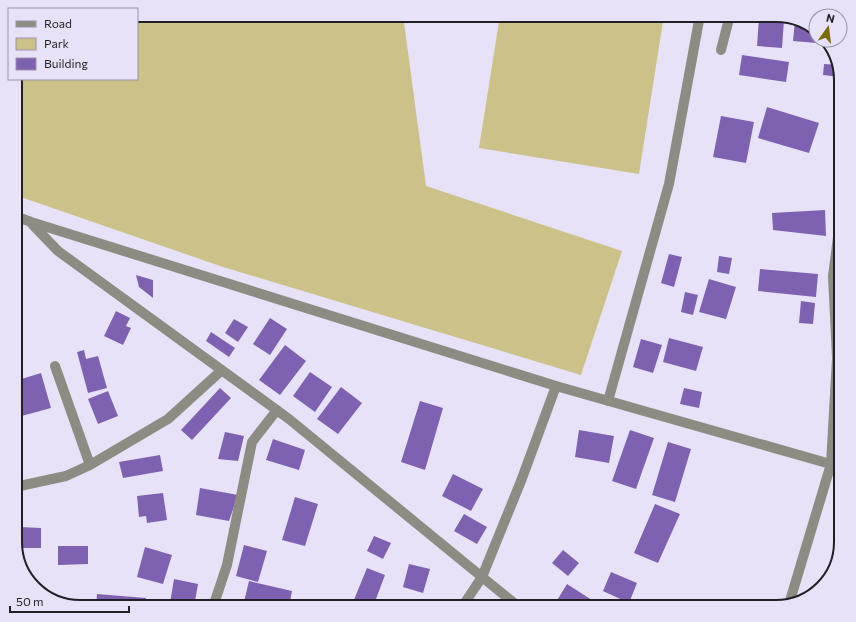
<svg xmlns="http://www.w3.org/2000/svg" width="856" height="622" viewBox="0 0 856 622" font-family="Commissioner,sans-serif">
<style>
.green{fill:#cbc189}
.building{fill:#7e62b1}
.lines{fill:none;stroke-linecap:round;stroke-linejoin:round}
.minor{stroke:#8e8c82;stroke-width:10}
.rim{fill:none;stroke:#211e26;stroke-width:2}
</style>
<rect width="100%" height="100%" fill="#e8e2f8"/>
<path class="green" d="M137 15H403L426 186 622 251 581 375 223 267 15 195V79H137Z
M500 15H664L639 174 479 148Z"/>
<path class="building" d="M759 18 784 20 782 48 757 46Z
M795 21 815 28 816 40H825L829 44 793 41Z
M742 55 789 62 786 82 739 75Z
M824 64 838 65 840 77 823 75Z
M767 107 819 123 809 153 758 138Z
M721 116 754 122 746 163 713 157Z
M825 210 826 236 773 230 772 213Z
M669 254 682 257 674 287 661 283Z
M719 256 732 258 729 274 717 272Z
M760 269 818 274 816 297 758 291Z
M136 275 153 280V298L139 287Z
M709 279 736 287 726 319 699 312Z
M685 292 698 295 693 315 681 312Z
M801 301 815 303 813 324 799 323Z
M116 311 130 318 126 326 131 328 123 345 104 336Z
M270 318 287 329 270 355 253 344Z
M234 319 248 327 238 342 225 333Z
M211 332 235 348 229 357 206 341Z
M669 338 703 347 696 371 663 362Z
M641 339 662 345 653 373 633 367Z
M285 345 306 361 280 395 259 380Z
M84 350 86 359 98 356 107 388 88 393 77 352Z
M310 372 332 387 315 412 293 396Z
M41 373 51 408 18 417 15 407V381Z
M341 387 362 403 338 434 317 419Z
M220 388 231 398 192 440 181 430Z
M684 388 702 392 699 408 680 404Z
M108 391 118 416 98 424 88 399Z
M420 401 443 408 425 470 401 462Z
M579 430 614 436 609 463 575 457Z
M630 430 654 438 636 489 612 481Z
M225 432 244 436 238 461 218 459Z
M273 439 305 450 299 470 266 460Z
M668 442 691 449 675 502 652 495Z
M15 455H18L21 466 15 467Z
M160 455 163 471 123 478 119 462Z
M453 474 483 489 471 511 442 496Z
M200 488 238 495 229 521 196 515Z
M163 493 167 520 147 523 146 516 139 517 137 496Z
M295 497 318 504 305 546 282 540Z
M655 504 680 514 658 563 634 553Z
M464 514 487 527 477 544 454 531Z
M20 527 41 528V548H20Z
M374 536 391 543 383 559 367 551Z
M244 545 267 551 258 582 236 576Z
M58 546H88V564L58 565Z
M145 547 172 555 163 584 137 577Z
M563 550 579 563 568 576 552 563Z
M409 564 430 569 423 593 403 587Z
M367 568 385 575 373 607H351Z
M611 572 637 583 629 603 603 591Z
M174 579 198 584 194 607 170 603Z
M249 581 292 591 289 607H248L243 606Z
M567 584 595 602 592 607H553Z
M97 594 146 598V607H96Z
M740 602 758 606V607H739Z"/>
<g class="lines">
<path class="minor" d="M721 50 730 15
M15 216 31 222 556 386 841 467
M32 224 58 251 289 419 482 577 519 607
M55 366 90 465
M608 401 669 184 700 15
M15 487 66 476 90 465 168 419 222 370
M789 604 831 464 837 358 833 276 841 214
M213 607 227 565 252 442 277 410
M462 607 482 577 521 481 556 386"/>
</g>
<path d="M0 0H856V622H0ZM80 22H776A58 58 0 0 1 834 80V542A58 58 0 0 1 776 600H80A58 58 0 0 1 22 542V80A58 58 0 0 1 80 22Z" fill="#e8e2f8" fill-rule="evenodd"/>
<path class="rim" d="M80 22H776A58 58 0 0 1 834 80V542A58 58 0 0 1 776 600H80A58 58 0 0 1 22 542V80A58 58 0 0 1 80 22Z"/>
<rect x="8" y="8" width="130" height="72" fill="#e8e2f8" stroke="#9894a4"/>
<rect x="16" y="21" width="20" height="6" fill="#8e8c82" stroke="#9894a4"/>
<text x="44" y="28" font-size="12" fill="#211e26">Road</text>
<rect x="16" y="38" width="20" height="12" fill="#cbc189" stroke="#9894a4"/>
<text x="44" y="48" font-size="12" fill="#211e26">Park</text>
<rect x="16" y="58" width="20" height="12" fill="#7e62b1" stroke="#9894a4"/>
<text x="44" y="68" font-size="12" fill="#211e26">Building</text>
<g transform="translate(828 28) rotate(14)"><circle r="19" fill="#e8e2f8" stroke="#9894a4"/>
<path d="M0-3L7 15L0 10L-7 15Z" fill="#7a6b03"/>
<text y="-6" font-size="11" font-weight="bold" text-anchor="middle" fill="#211e26">N</text>
</g>
<path d="M10 606v6h119v-6" fill="none" stroke="#211e26" stroke-width="2"/>
<text x="16" y="606" font-size="12" fill="#211e26" stroke="#e8e2f8" stroke-width="3" paint-order="stroke">50 m</text>
</svg>
